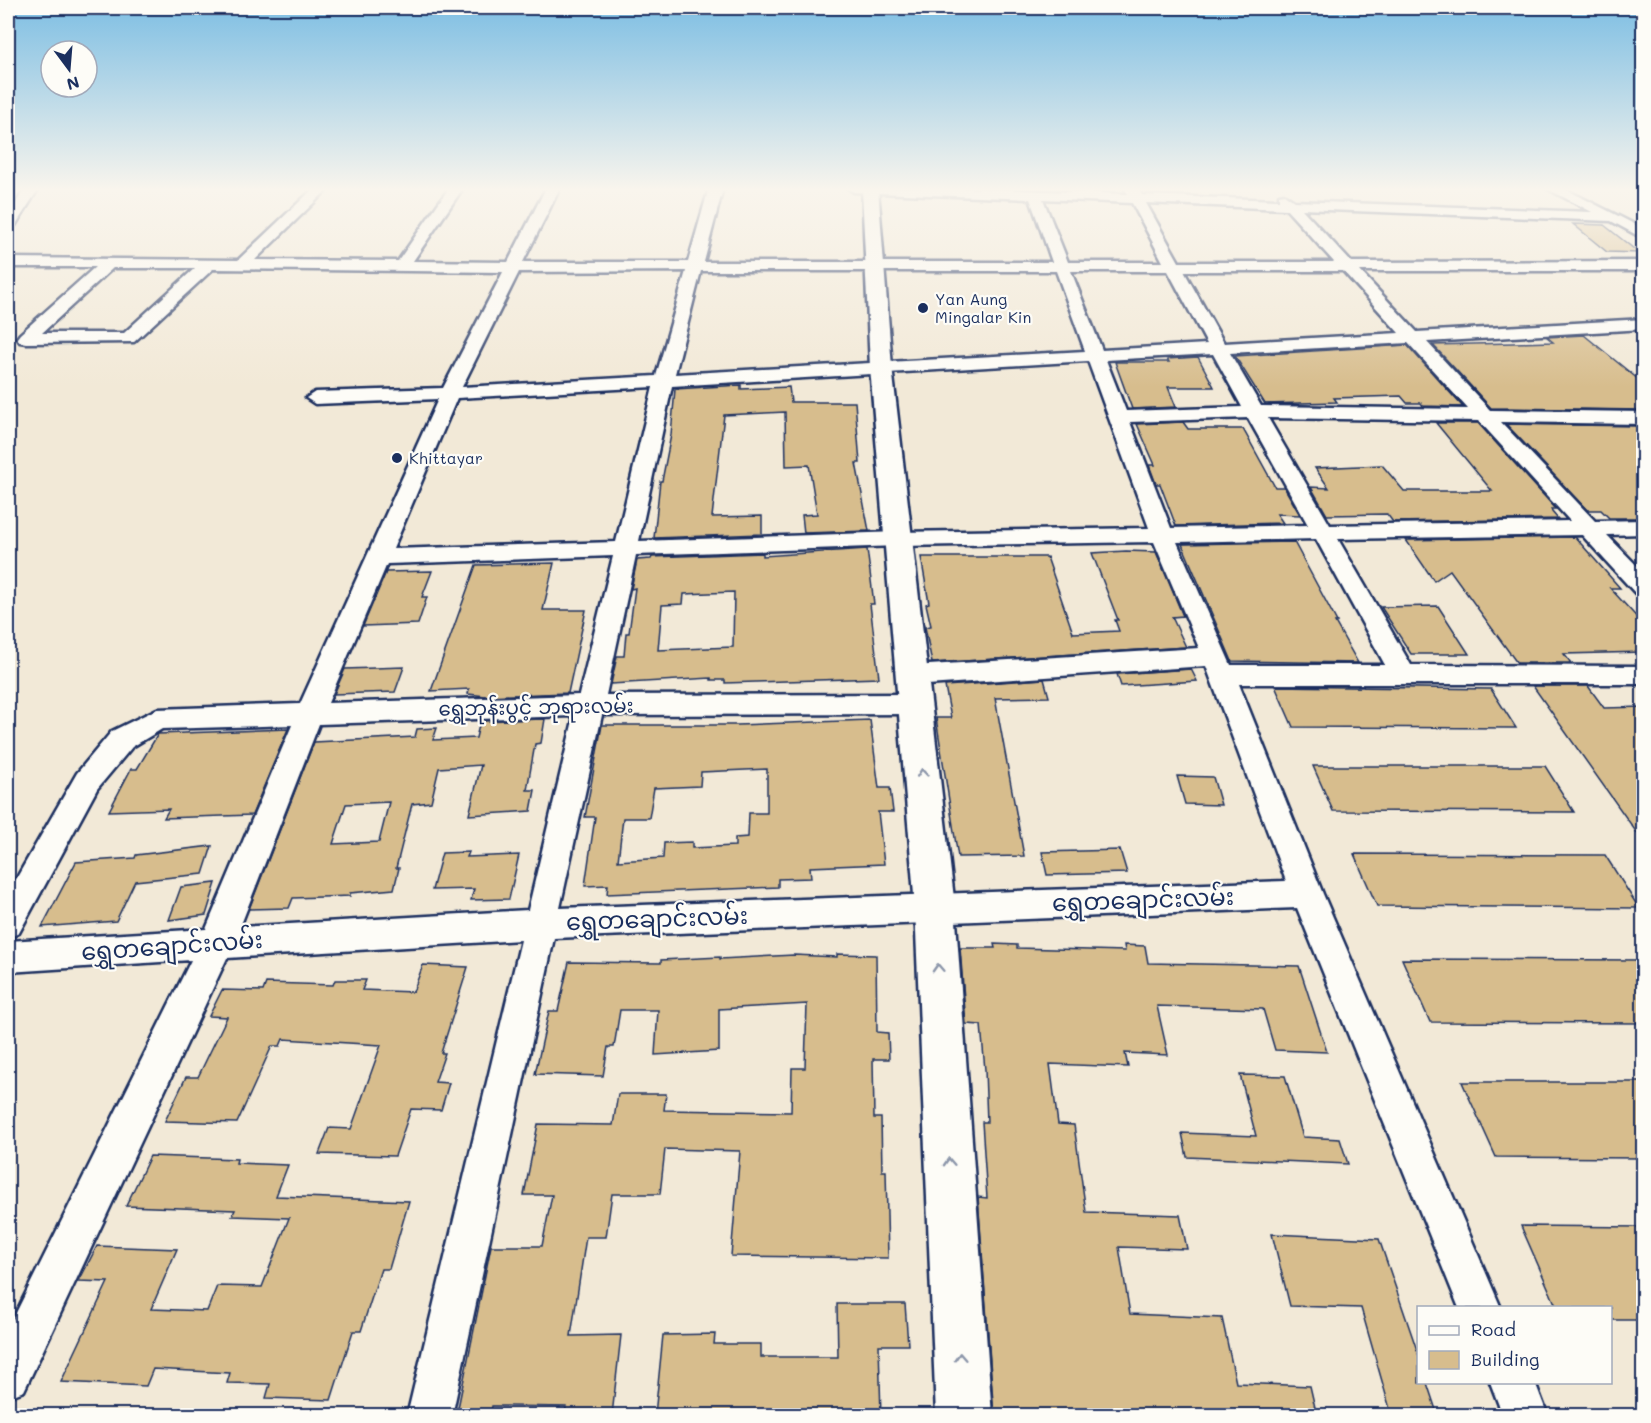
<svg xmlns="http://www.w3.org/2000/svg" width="1651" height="1423" viewBox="0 0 1651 1423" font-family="Mali,'Noto Sans Myanmar',sans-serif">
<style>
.building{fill:#d7bd8d;stroke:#1b2f5e;stroke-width:1.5;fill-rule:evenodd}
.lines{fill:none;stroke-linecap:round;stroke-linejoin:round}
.minor-casing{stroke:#1b2f5e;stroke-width:5}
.tertiary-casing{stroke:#1b2f5e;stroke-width:5}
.minor{fill:#fdfcf7;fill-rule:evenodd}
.tertiary{fill:#fdfcf7;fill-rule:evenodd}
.oneway{stroke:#8c96aa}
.poi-dot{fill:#1b2f5e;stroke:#fdfcf7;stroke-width:2}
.labels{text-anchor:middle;stroke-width:4.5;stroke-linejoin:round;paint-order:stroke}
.far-poi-label{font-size:16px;fill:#1b2f5e;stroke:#fdfcf7;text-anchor:start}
.street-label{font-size:20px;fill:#1b2f5e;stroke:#fdfcf7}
.near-street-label{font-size:24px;fill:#1b2f5e;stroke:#fdfcf7}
</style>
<rect width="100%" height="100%" fill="#f2e9d7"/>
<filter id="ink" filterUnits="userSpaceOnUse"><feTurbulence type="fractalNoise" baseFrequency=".0167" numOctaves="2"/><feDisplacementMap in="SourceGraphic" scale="12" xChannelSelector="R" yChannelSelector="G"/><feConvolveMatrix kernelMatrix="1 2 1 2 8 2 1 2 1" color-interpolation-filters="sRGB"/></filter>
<g filter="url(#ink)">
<path class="building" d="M1573 224 1604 225 1639 253 1607 252Z
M1584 335 1644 384V410L1491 408 1433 345 1553 342 1547 337Z
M1407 345 1463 407 1423 406 1421 403H1407L1401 396 1334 398 1337 402 1265 404 1235 356Z
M1198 357 1214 387H1168L1176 407 1132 409 1115 362H1169L1167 359Z
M741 385V389L789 387 791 402H855L860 463H856L869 531 804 533 802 515 817 514 809 465 786 466 785 412 724 415 712 517 762 516V534L654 538 660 481H662L671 435 675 389Z
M1183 422 1188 429H1243L1275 487H1284L1300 515 1277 514 1283 523 1176 526 1160 484H1156L1149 465H1155L1137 424Z
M1436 423H1478L1556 509H1551L1552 512 1558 519 1393 522 1387 514 1327 515 1311 487 1329 488 1315 468 1382 465 1404 491H1492Z
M1506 424 1644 426V518H1609L1601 510H1587Z
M1575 537 1620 588H1610L1644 625V652L1564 654 1571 663H1517L1450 570 1434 581 1406 540Z
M1294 542 1337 622H1335L1358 663 1232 661 1182 544Z
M867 549 874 604H870L879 678 725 683V680H711V678L611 684 617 656H624L626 633H629L635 588 631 589 637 560 651 559 652 557 763 553V556ZM734 592 733 647 658 650 662 605 683 604 684 594Z
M1126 551 1156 552 1183 616 1172 617 1186 647 932 663 925 627 931 626 926 604 929 603 921 557H1047L1073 633 1119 631 1115 620H1118L1092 553Z
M554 563 543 610H586L568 693 486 696 468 694 469 689 431 691 476 565Z
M432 571 422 597H427L418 624 363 626 386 572Z
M1438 606 1469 654H1411L1381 607Z
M404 667 395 692 334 694 345 669Z
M1191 669 1197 681 1121 686 1117 674Z
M1044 679 1049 697 995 698 1024 856 958 857 936 718H951L945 686Z
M1275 686 1491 689 1516 728 1293 727Z
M1533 686H1588L1604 708 1644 707V843Z
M545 719 541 743 535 744 527 790H535L531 811 469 815 481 765 439 768 431 802 412 804 396 868H399L394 889 350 893V896L293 898 289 908 249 909 314 742 415 737 417 729 437 728 433 740 476 738 480 721ZM389 802 379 842 333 844 346 804Z
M870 720 879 788H890L893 812H878L884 864 810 867 811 878 778 879V887L607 894 608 885 585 886 595 817H585L602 725H738ZM767 769V813H749L748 837 735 838V846L692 848V842L664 843 663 858 618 861 623 818H649L654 788 700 786 701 772Z
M288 729 252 815 164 818 169 809 109 811 131 769H137L158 734Z
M1313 766H1545L1574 812 1333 811Z
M1177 776 1213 777 1221 805 1185 804Z
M212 846 203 874 135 881 116 921 42 927 76 862 135 858 136 855Z
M1120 850 1127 873 1047 875 1042 852Z
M469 852 467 857 519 855 509 899 471 900 474 889 432 890 442 853Z
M1354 854 1605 855 1639 908 1377 906Z
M216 883 206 915 169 920 181 887Z
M994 944 1017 945V948L1125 951 1124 945 1145 946 1148 963 1299 966 1327 1052 1275 1050 1263 1009 1157 1006 1168 1055 1125 1053 1128 1067 1050 1064 1058 1124 1074 1125 1086 1212 1180 1215 1187 1249 1119 1247 1130 1314 1222 1318 1236 1383 1310 1386 1317 1416H994L978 1197 987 1198 982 1122H987L985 1070 981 1025 966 1024 960 948H995Z
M837 954 876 955 877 1032 888 1033 889 1059H873L874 1118H881L882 1171H886L888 1258 731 1256 740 1151 665 1149 660 1194H612L606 1237H586L571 1336 621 1335 612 1415H565L566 1407 492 1406 491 1413H457L491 1246H542L552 1195H524L538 1124 613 1125 618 1094H666L664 1110 791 1112 792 1068H805L807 1004 719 1009V1051L655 1055 658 1010H620L614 1047H608L603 1076 535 1074 549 1011H558L569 962 661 963V960L720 957V959L794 955 837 957Z
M1402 959 1644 960V1023L1430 1022Z
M423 965 468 967 441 1053H445L435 1082 449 1083 441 1110 411 1109 395 1156 319 1154 329 1128 351 1129 381 1045 283 1039 280 1046H272L237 1123 165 1121 186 1077H198L227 1017 209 1016 222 990 263 991 266 983 333 985 335 980H366L362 990 413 992Z
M1240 1075 1285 1076 1303 1137 1340 1139 1348 1164 1187 1157 1182 1133 1256 1136Z
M1462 1082H1644V1158L1496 1157Z
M150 1156 237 1159 236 1163 288 1165 276 1196 409 1201 389 1269H381L361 1331H353L331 1400 266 1398 270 1384 227 1383 230 1373 153 1369 146 1386 61 1382 108 1282 79 1281 97 1246 177 1249 151 1309 207 1311 217 1286 262 1287 289 1218 232 1216 235 1210 126 1206Z
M1521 1226 1644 1227V1320H1611V1308H1557Z
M1272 1234 1379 1239 1419 1356V1383H1427L1438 1416H1392L1361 1308 1290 1306Z
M837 1304H905L908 1345H879L881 1416 655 1415 663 1335 715 1334 714 1344H761V1357H838Z"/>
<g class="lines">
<defs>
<path id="minor" d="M25 188H39L13 229 8 230V216Z
M314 188H329L255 260 398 261 449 188H463L413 261 508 262 546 188H560L523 262H688L709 188H723L704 262H1052L1030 199 854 192 847 188H956L1128 194 1124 188H1138L1142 195 1279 200V195L1284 194 1294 201 1592 212 1546 188H1563L1644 229V239L1611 221 1302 209 1351 262 1644 261V271H1360L1417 332 1644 319V329L1427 342 1490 410 1644 412V424L1501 422 1595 521 1644 520V534L1607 535 1644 573V596L1636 594 1582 535 1338 539 1411 665 1644 666V684H1239L1323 894 1501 1308H1459L1297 908 554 938 452 1416H407L521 940 227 958 24 1391 8 1397V1329L191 960 8 972V941L206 929 292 725 162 729 132 747 97 789 19 933 8 938V893L77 773 112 731 157 709 300 704 438 399 315 404 306 398 315 392 443 388 503 272 213 269 134 342 26 343 20 342 17 338 20 334 95 267H8V258L238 260ZM1043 199 1132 203 1163 262H1068ZM1146 203 1286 209 1334 262H1179ZM113 268H195L124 333H42ZM686 271 656 376 462 387 519 272ZM701 271H1056L1085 351 675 374ZM1071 271H1168L1207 344 1102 350ZM1184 271H1343L1399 333 1224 343ZM1408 343 1468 409 1261 406 1230 353ZM1213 354 1242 407 1126 411 1106 360ZM1088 361 1149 528 898 532 639 541 672 386ZM653 387 616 542 393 549 457 398ZM1248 418 1308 525 1171 528 1130 422ZM1268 418 1479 421 1570 521 1330 525ZM1316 539 1385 665H1231L1177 542ZM1154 542 1199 648 913 666 904 669 900 676 904 683 913 686 1206 666 1286 881 560 908 602 715 915 714 924 711 928 704 924 697 915 694 606 695 636 555 898 546ZM613 556 579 695 328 703 387 564ZM574 716 528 910 240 927 319 724Z
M1490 1382H1535L1548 1416H1503Z"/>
<path id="tertiary" d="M862 188H878L892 367 955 907 992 1416H936L915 907 870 367Z"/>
</defs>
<use href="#minor" class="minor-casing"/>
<use href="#tertiary" class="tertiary-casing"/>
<use href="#minor" class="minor"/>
<use href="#tertiary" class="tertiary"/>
</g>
<defs><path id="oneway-chevron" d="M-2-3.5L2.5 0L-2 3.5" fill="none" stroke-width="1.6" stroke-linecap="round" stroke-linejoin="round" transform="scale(1.5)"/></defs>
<g class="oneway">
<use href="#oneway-chevron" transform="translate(922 773) rotate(-96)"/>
<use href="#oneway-chevron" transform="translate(938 968) rotate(-93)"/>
<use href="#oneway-chevron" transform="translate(949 1162) rotate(-93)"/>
<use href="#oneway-chevron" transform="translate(960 1357) rotate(-93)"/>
</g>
</g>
<linearGradient id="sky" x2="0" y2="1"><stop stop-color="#7dbee3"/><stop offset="0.49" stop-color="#f9f5ed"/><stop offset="1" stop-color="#f9f5ed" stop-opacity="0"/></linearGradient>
<rect width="1651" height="387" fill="url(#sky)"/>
<g class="poi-dot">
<circle cx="923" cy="308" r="6"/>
<circle cx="397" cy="458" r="6"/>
</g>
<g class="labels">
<g class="far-poi-label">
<text x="935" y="305">Yan Aung<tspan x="935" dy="18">Mingalar Kin</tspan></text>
<text x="409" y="464">Khittayar</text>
</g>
<g class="street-label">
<text transform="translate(536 707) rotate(-1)" y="7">ရွှေဘုန်းပွင့် ဘုရားလမ်း</text>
</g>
<g class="near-street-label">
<text transform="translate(1143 900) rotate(-2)" y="8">ရွှေတချောင်းလမ်း</text>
<text transform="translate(657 919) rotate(-2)" y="8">ရွှေတချောင်းလမ်း</text>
<text transform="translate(172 946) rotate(-4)" y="8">ရွှေတချောင်းလမ်း</text>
</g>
</g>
<rect width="1651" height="1423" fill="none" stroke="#fdfcf7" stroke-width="30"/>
<rect x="15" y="15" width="1621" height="1393" fill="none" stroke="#1b2f5e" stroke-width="2" filter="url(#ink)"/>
<rect x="1417" y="1306" width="195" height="78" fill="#fdfcf7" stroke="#a3aaba" stroke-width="1.5"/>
<rect x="1429" y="1326" width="30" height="9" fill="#fdfcf7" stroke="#a3aaba" stroke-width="1.5"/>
<text x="1471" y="1336" font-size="18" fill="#1b2f5e">Road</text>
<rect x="1429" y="1351" width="30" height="18" fill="#d7bd8d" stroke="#a3aaba" stroke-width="1.5"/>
<text x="1471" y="1366" font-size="18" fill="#1b2f5e">Building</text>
<g transform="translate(69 69) rotate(164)"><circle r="28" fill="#fdfcf7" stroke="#a3aaba" stroke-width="1.5"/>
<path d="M0-4.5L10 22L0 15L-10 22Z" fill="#1b2f5e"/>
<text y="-9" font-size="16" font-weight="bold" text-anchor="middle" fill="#1b2f5e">N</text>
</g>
</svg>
